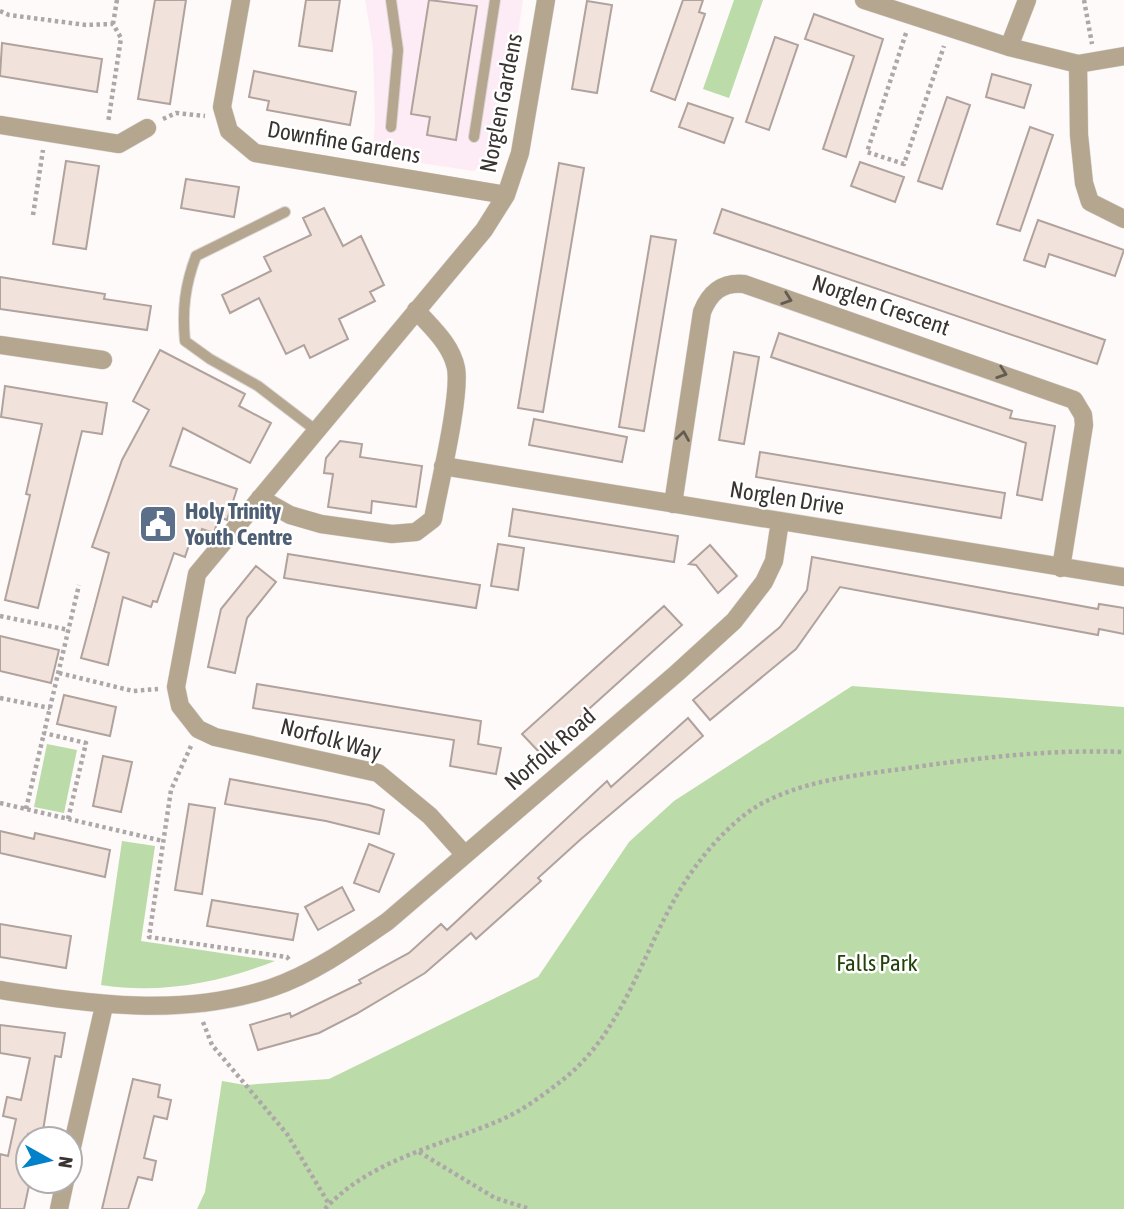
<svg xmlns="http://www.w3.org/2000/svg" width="1124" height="1209" viewBox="0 0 1124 1209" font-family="'Asap Condensed',sans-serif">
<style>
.commercial{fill:#fdebf6}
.green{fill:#bbdba9}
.building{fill:#f2e2dc;stroke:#b0a29c;stroke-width:2}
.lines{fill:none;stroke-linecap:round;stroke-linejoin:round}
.service-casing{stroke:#dbd6d5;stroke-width:12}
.minor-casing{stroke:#dbd6d5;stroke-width:19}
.path{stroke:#ada8a7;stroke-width:4.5;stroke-dasharray:3.5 3.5;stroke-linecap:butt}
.service{stroke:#b4a68f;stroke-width:10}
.minor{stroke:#b4a68f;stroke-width:18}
.oneway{stroke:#645b52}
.labels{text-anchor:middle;stroke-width:5;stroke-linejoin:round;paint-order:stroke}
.street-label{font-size:23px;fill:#393331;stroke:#fff}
.service-label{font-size:23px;font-weight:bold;fill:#4e5e75;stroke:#fff;text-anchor:start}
.park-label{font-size:23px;fill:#23420b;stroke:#fff}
</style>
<rect width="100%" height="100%" fill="#fefaf9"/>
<path class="commercial" d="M365 0H523L502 136 489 158 474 171 372 156 375 124 373 47Z"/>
<path class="green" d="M734 0H763L729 98 703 89Z
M852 686 1124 707V1209H197L205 1192 222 1081 245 1085 329 1079 538 977 629 842 674 801Z
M47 744 77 750 64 813 34 807Z
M122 841 155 846 141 941 275 961C218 983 162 994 101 985Z"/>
<path class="building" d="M155 0H186L170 104 138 99Z
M306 0H340L332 51 299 46Z
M429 0 477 6 456 140 427 135 430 117 411 114Z
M683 0H703L699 12 705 14 675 100 651 91Z
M587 1 612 5 597 93 572 89Z
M814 14 883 39 846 157 823 149 854 56 805 39Z
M775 37 798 45 769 130 746 122Z
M2 43 102 59 97 92 0 76Z
M254 71 356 92 350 125 267 110 269 101 249 97Z
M992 74 1031 85 1024 108 986 97Z
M947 97 970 105 942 189 918 181Z
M688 103 733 118 724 143 679 127Z
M1030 127 1053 135 1020 231 997 224Z
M66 161 99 166 86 249 53 244Z
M860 162 904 177 895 202 851 186Z
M559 163 584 168 543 412 518 408Z
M186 179 239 187 234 217 181 208Z
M324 208 343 246 361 236 384 285 370 292 375 301 339 319 348 339 310 358 304 345 286 354 259 298 230 313 222 295 271 271 264 257 311 235 303 218Z
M722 209 1105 340 1097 364 714 233Z
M1038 220 1124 250 1115 276 1049 254 1045 267 1024 260Z
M651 236 676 240 644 431 619 427Z
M0 277 105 294 104 299 151 306 147 330 0 309Z
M779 333 1012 411 1010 418 1055 426 1042 500 1017 495 1026 443 771 357Z
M160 350 245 394 239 406 271 423 250 463 183 428 170 466 237 489 227 520 219 517 214 533 202 529 197 545 190 542 185 557 174 553 157 602 153 601 151 607 123 597 108 665 81 658 109 553 92 547 122 460 149 410 133 401Z
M734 352 759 357 744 444 719 440Z
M5 386 107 403 102 434 82 431 38 608 5 600 30 495 26 494 42 424 1 417Z
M534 419 627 437 622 462 529 445Z
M340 441 362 444 360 457 422 466 416 507 372 501 371 513 328 507 333 474 324 473 326 458Z
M760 452 1005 493 1001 518 756 477Z
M513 509 678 536 674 562 509 536Z
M498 544 524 548 518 590 491 586Z
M710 545 737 576 718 593 696 565 689 564Z
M288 554 480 585 476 608 284 578Z
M812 557 1098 609 1099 604 1124 608V634L1099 629 1098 635 840 587 796 649 710 720 693 700 780 627 807 590Z
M256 566 276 582 247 618 235 673 208 667 221 609Z
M664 606 682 625 540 753 522 734Z
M0 636 59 650 51 683 0 671Z
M257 684 481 721 478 744 501 748 496 774 450 766 454 740 253 708Z
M64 695 116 707 110 736 57 724Z
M688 718 703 736 581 839 538 878 541 881 476 939 471 933 425 973 356 1014 319 1033 258 1050 250 1025 290 1013 291 1017 361 983 359 980 409 953 441 924 447 930 607 781 611 787Z
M103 756 132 762 121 812 93 806Z
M230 779 369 805 384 810 379 834 326 821 225 804Z
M189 804 215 808 202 894 175 890Z
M0 831 34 839 35 833 110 850 105 877 0 853Z
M369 844 394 854 379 892 354 883Z
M342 887 354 910 318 930 305 907Z
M212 900 298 914 293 940 207 926Z
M0 924 71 936 66 968 0 957Z
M0 1025 65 1033 61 1057 55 1056 42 1137 28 1134 30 1181 24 1209H0V1154L8 1156 16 1119 3 1116 7 1097 21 1100 30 1058 0 1053Z
M133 1079 160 1085 158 1097 171 1100 167 1119 154 1116 144 1158 156 1161 152 1180 138 1177 128 1209H102Z"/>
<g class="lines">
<defs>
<path id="service" d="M391 0 398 50 391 127
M474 137 495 0
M285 212 196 256C185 285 182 310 185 341L210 359 258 386 318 432"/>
<path id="minor" d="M241 0 222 107 229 131 255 153 506 195
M864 0 1009 47 1078 64 1124 56
M1009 47 1027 0
M1078 64 1079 135 1084 183 1090 202 1124 219
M0 125 119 144 147 128
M0 345 103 360
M443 466 1124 577
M260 498 290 515 321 524 392 534 416 532 433 519C439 486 461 396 456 368 451 344 432 328 416 310
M673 504 702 312C710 292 722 282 744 284L1074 400 1083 415 1084 425 1061 568
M465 855 430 816 378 773 215 737 198 729 180 706 176 687 197 574 484 230 506 195 520 153 546 0
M0 990C92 1004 180 1018 271 988 313 974 352 946 388 921L677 673 734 621 764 582 774 561 780 521
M70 1156 104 1006
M59 1209 65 1181"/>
</defs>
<use href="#service" class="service-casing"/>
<use href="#minor" class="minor-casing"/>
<path class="path" d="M1084 0 1092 44
M0 11 9 15 86 25 113 24 121 38 108 123
M113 24 117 0
M906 33 867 152 904 164 944 46
M163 119 176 113 205 116
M33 215 43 150
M0 616 69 630
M59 673 133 691 158 689
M0 698 50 708
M191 746 171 790 149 937 287 957 290 961
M0 803 163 841
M26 809 44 733
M68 819 86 743 44 733 79 585
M203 1022 212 1045 287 1134 329 1204
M419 1152 495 1198 530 1209
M325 1209C370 1159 444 1145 503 1119 525 1109 546 1093 565 1078 625 1029 643 949 683 885 701 856 729 823 759 805 802 781 855 775 902 769 976 758 1050 749 1124 752"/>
<use href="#service" class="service"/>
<use href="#minor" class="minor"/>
</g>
<defs><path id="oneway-chevron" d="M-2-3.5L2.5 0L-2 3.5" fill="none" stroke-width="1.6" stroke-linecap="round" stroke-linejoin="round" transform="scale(1.75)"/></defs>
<g class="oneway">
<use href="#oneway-chevron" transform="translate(787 299) rotate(19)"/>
<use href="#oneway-chevron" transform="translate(1002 373) rotate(19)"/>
<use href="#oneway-chevron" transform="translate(683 436) rotate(-81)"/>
</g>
<defs>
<symbol id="civic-square" viewBox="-11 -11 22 22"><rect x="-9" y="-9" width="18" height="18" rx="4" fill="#5c6f8a" stroke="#fff"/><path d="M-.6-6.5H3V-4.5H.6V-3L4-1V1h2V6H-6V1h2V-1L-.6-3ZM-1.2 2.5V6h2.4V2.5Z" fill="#fff"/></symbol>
</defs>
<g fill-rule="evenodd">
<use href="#civic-square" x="136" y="502" width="44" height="44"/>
</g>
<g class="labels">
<g class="street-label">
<text transform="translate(501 103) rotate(-79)" y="8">Norglen Gardens</text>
<text transform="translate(344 142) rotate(10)" y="8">Downfine Gardens</text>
<text transform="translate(881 305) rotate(19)" y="8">Norglen Crescent</text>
<text transform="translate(787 498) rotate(9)" y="8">Norglen Drive</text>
<text transform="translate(331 739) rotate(15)" y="8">Norfolk Way</text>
<text transform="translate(550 749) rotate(-41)" y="8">Norfolk Road</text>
</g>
<g class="service-label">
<text x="185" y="519">Holy Trinity<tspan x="185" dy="26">Youth Centre</tspan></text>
</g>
<g class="park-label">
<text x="877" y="971">Falls Park</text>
</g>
</g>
<g transform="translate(49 1160) rotate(98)"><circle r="33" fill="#ffffff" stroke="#b0adad" stroke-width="2"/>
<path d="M0-5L12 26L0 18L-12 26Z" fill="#0081c9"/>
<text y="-10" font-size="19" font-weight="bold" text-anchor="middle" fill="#393331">N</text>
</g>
</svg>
